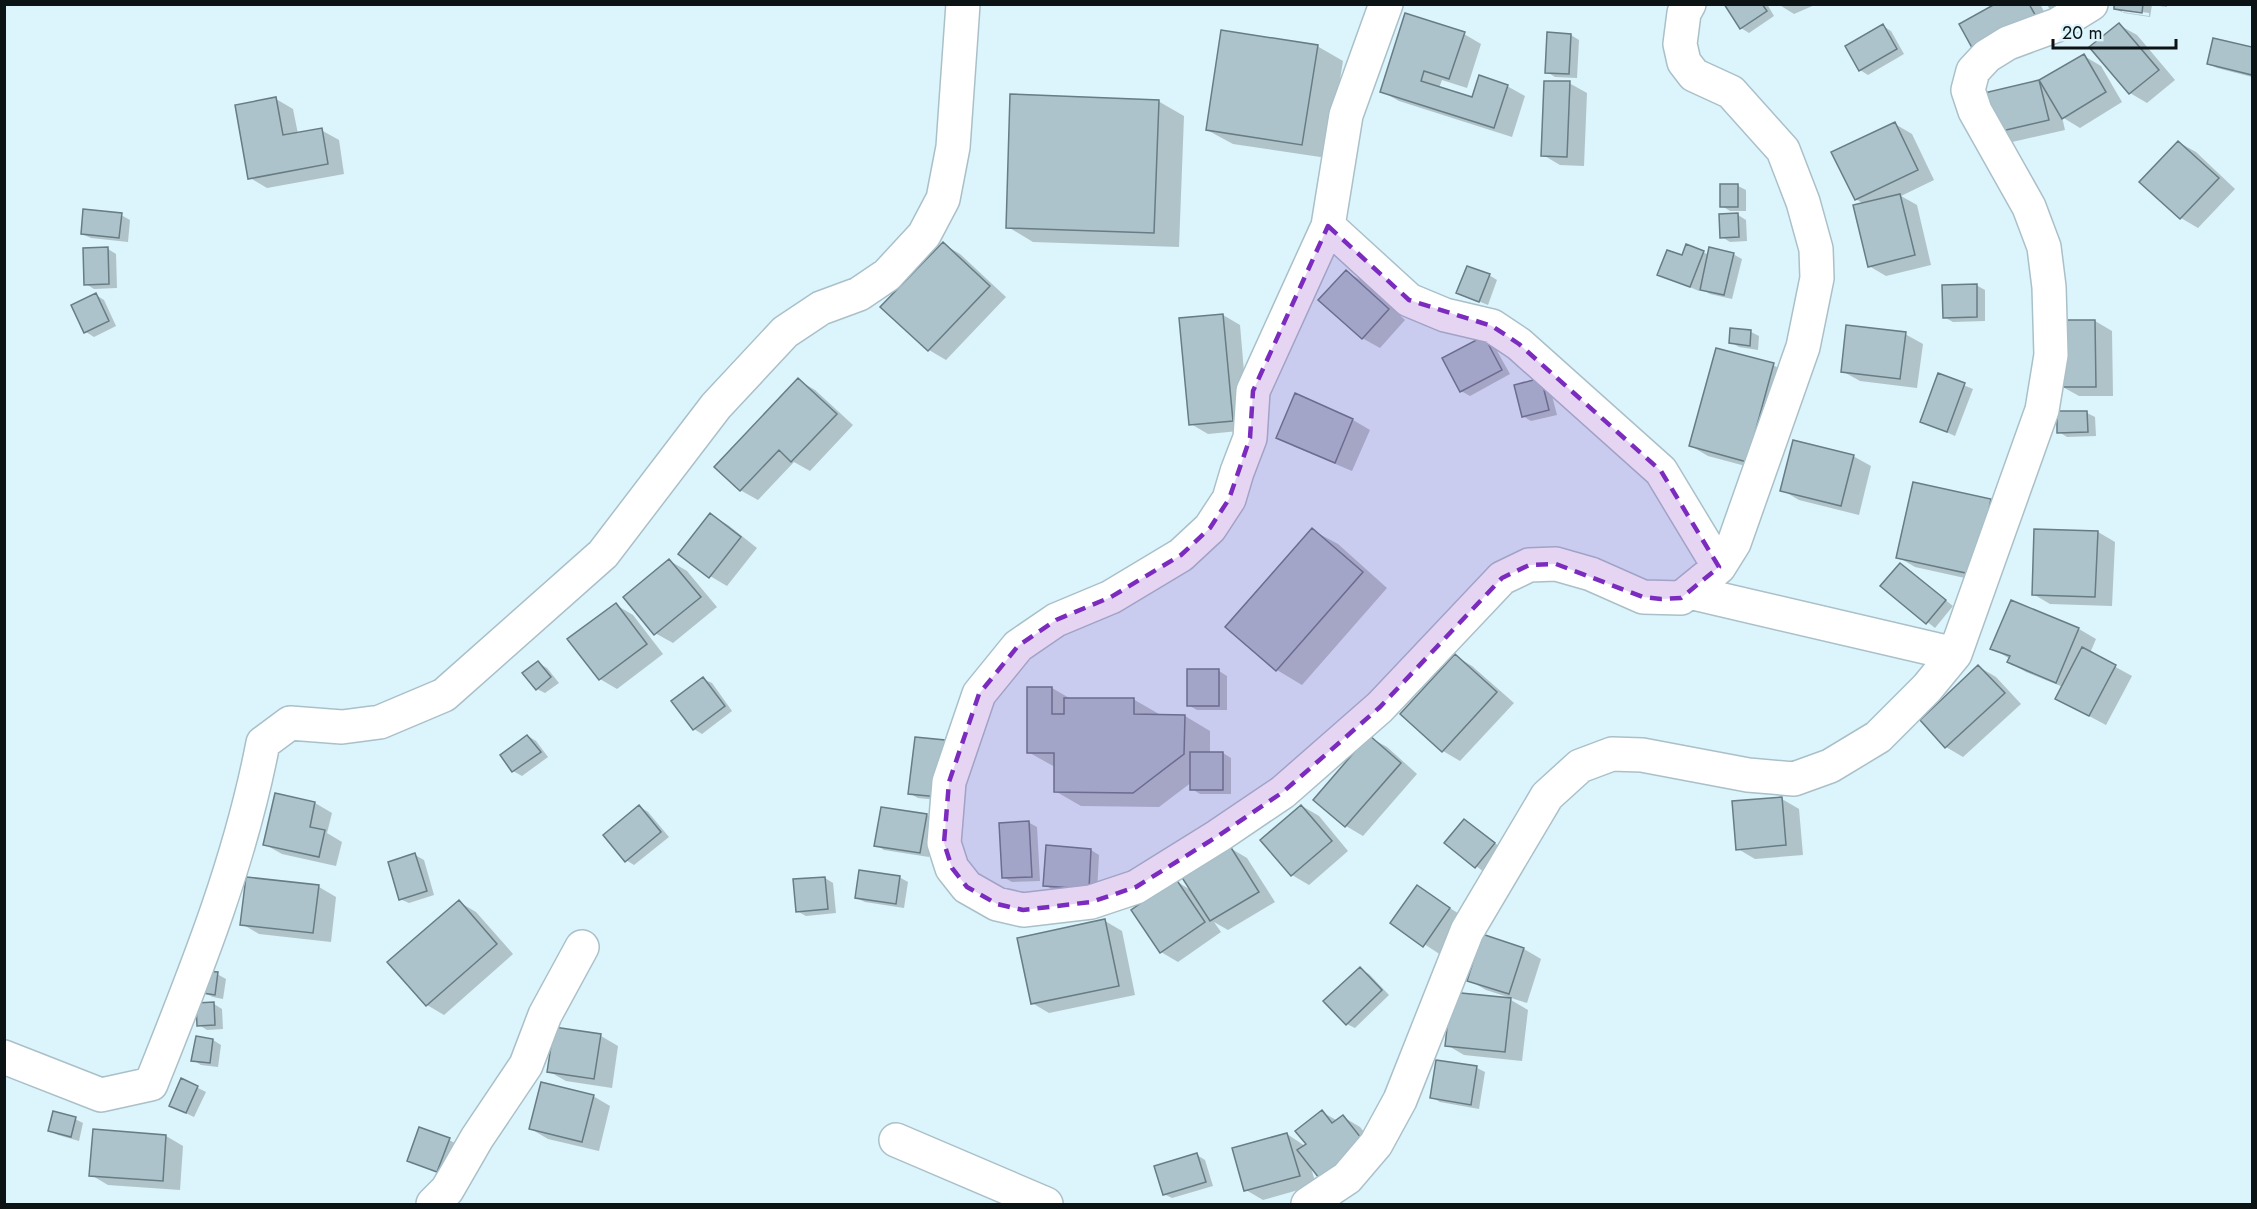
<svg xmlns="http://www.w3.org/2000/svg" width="2257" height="1209" viewBox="0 0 2257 1209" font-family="Jost,sans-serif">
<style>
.shadow{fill:#0003;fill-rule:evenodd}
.building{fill:#acc3cb;stroke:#677c84;stroke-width:1.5}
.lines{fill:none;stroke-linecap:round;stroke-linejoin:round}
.minor-casing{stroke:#aac0c8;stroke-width:36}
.minor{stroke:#fff;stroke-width:33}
.marked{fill:#7b2cbf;fill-opacity:0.2;stroke:#7b2cbf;stroke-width:4.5;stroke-dasharray:12 8;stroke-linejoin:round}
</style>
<rect width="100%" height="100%" fill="#dcf4fc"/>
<path class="shadow" d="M1726 4H1767L1774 16 1749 33 1741 28Z
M1778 4H1817L1794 14Z
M1998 4H2040L2054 30Z
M2047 4H2073L2059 14 2050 10Z
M2116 4H2167V7L2152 5 2150 17 2124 13 2115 9ZM2122 9 2149 13V16L2122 12Z
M2119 25 2137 35 2175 80 2147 103 2130 93Z
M1883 26 1891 31 1904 54 1868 75 1860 70Z
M1464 34 1481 44 1467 88 1442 80 1439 88 1473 99 1507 86 1525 96 1512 137 1399 101 1381 91Z
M1571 35 1579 40 1577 78 1555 77 1547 72Z
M2214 40 2252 48V77L2217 68 2209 64Z
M1317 46 1343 61 1327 158 1233 144 1207 130Z
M2084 56 2101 66 2122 102 2080 128 2062 117 2065 130 2012 142 1995 132 1986 94 2040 81Z
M1569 83 1587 93 1584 166 1560 165 1543 155Z
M276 99 293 109 298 134 321 130 339 140 344 174 267 188 250 178Z
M1158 101 1184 116 1179 247 1033 242 1008 227Z
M1895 124 1912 134 1934 180 1901 196 1917 205 1931 265 1886 276 1869 266 1864 204 1856 199Z
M2178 142 2196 152 2235 189 2198 228 2181 218 2141 182Z
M1738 186 1746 190V211H1730L1722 206Z
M121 215 130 220 128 242 91 238 82 234Z
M1738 215 1746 220 1747 241 1730 242 1722 237Z
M943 244 960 254 1006 297 946 360 929 350Z
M108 249 116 254 117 288 94 289 86 284Z
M1703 252 1709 255 1733 254 1742 259 1732 299 1710 294 1700 288 1699 291 1659 274 1683 257Z
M1346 272 1363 281 1405 320 1380 348 1362 338Z
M1489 275 1497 280 1488 305 1458 293Z
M1976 285 1985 290V321L1953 322 1944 317Z
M96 295 104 300 116 326 94 337 86 332Z
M1223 315 1240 325 1249 430 1208 434 1191 424Z
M2061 321H2095L2112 331 2113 396H2079L2061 386Z
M1751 332 1759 336 1758 350 1739 347 1730 342Z
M1905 334 1923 344 1917 388 1860 381 1842 371Z
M1483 337 1492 342 1510 374 1470 396 1461 391Z
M1773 365 1790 375 1764 471 1708 456 1691 446Z
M1939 375 1973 389 1955 436 1922 421Z
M798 380 815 390 853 425 810 471 794 462 758 500 740 490Z
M1549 384 1557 415 1531 421 1523 416 1515 386Z
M1296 395 1353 420 1370 430 1352 471 1295 447 1278 437Z
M2087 413 2095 417 2096 436 2067 437 2059 432Z
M1853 456 1871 466 1859 515 1799 500 1782 490Z
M1990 501 2008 511 1992 584 1915 567 1898 557Z
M711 515 728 525 757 548 727 586 710 576Z
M1312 530 1338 544 1387 588 1302 685 1277 670Z
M2098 532 2115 542 2112 606 2050 604 2033 594Z
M670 561 687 571 717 607 673 643 655 633Z
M1901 565 1953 606 1935 628 1882 586Z
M2012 602 2079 629 2096 639 2090 653 2132 676 2106 725 2074 708 2063 687 2026 672 2009 662 2010 659 1992 648Z
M616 605 633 615 663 654 617 689 600 679Z
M1455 656 1472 666 1514 703 1460 761 1443 751 1402 714Z
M538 663 547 668 559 683 545 693 537 689Z
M1979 667 1996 677 2021 704 1963 757 1946 747 1922 720Z
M1188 671H1219L1227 676V710H1197L1188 705Z
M703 679 712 683 732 711 702 734 694 729Z
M1052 688 1071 699H1133L1159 714V716H1185L1210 731V753H1223L1231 758V794H1200L1192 789V782L1159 807 1081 806 1055 791V767L1028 752Z
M528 736 536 741 548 757 522 776 513 771Z
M1369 737 1387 747 1417 774 1363 836 1346 826Z
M916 738 945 741 953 746 947 801 918 798 909 793Z
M276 795 315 803 332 813 327 833 342 842 336 866 282 854 264 844Z
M1782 799 1799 809 1803 855 1755 859 1738 849Z
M1302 806 1319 816 1348 851 1309 885 1292 875Z
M640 807 648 812 669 837 634 865 626 860Z
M882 808 927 815 935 820 929 857 884 850 876 845Z
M1464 821 1503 849 1484 872 1446 843Z
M1028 822 1037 827 1040 881 1012 882 1003 877Z
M1230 848 1247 858 1275 902 1228 930 1214 922 1221 932 1178 962 1161 952 1176 881 1192 891Z
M1091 850 1099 855 1097 893 1053 890 1045 885Z
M415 855 424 860 434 895 409 903 400 899Z
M899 877 908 882 904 908 865 902 856 898Z
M825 878 833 883 836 913 806 916 797 911Z
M319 887 336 897 331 942 259 934 242 924Z
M1417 887 1467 919 1441 955 1392 923Z
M459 902 476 912 513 954 444 1015 427 1005Z
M1105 921 1122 931 1135 995 1049 1013 1032 1003Z
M1483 936 1524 949 1541 959 1527 1003 1486 990 1469 980Z
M1360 969 1369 974 1389 995 1355 1028 1347 1024Z
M217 974 226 979 223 999 213 997 204 993Z
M1511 1000 1528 1010 1522 1061 1464 1055 1447 1045Z
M214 1004 222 1009 223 1029 207 1030 199 1025Z
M555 1029 601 1036 618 1046 612 1088 566 1081 548 1071Z
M213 1040 221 1045 218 1067 201 1065 193 1060Z
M1437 1062 1477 1068 1485 1072 1479 1109 1440 1102 1431 1097Z
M182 1080 206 1092 194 1117 179 1110Z
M593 1096 610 1106 599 1151 548 1139 531 1129Z
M1322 1112 1338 1121 1343 1117 1360 1127 1381 1153 1337 1186 1310 1164 1316 1185 1263 1200 1246 1190 1287 1134 1305 1146 1308 1144Z
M75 1119 83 1123 79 1141 58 1135 50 1131Z
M95 1130 166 1136 183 1146 180 1190 108 1185 91 1175Z
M449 1140 457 1144 446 1176 409 1161Z
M1197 1155 1205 1160 1213 1186 1172 1198 1164 1194Z"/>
<path class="building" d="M1724 4H1762L1767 11 1740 29Z
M1995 4H2029L2038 20 1976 55 1959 24Z
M2114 4H2143L2142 13 2114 9Z
M1405 13 1465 32 1449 79 1424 71 1421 81 1472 97 1479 75 1508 85 1494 128 1380 92Z
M2119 23 2159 70 2129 94 2089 47Z
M1883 24 1897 49 1859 71 1845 46Z
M1221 30 1318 45 1302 145 1206 130Z
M1547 32 1571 34 1569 74 1545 73Z
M2213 38 2252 47V75L2207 64Z
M2084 54 2106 92 2062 119 2039 80Z
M2039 80 2049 120 1993 133 1984 93Z
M1544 81H1570L1567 157 1541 156Z
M1010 94 1159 100 1154 233 1006 228Z
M276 97 283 135 322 128 328 164 248 179 235 105Z
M1895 122 1918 170 1855 200 1831 152Z
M2178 141 2219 178 2180 219 2139 182Z
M1720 184H1738V207H1720Z
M1900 194 1915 255 1868 267 1853 205Z
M83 209 122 213 119 238 81 234Z
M1738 213 1739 237 1720 238 1719 214Z
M943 242 990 286 928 351 880 307Z
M1686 244 1704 251 1690 287 1657 275 1667 250 1682 255Z
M108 247 109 284 84 285 83 248Z
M1709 247 1734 253 1724 295 1700 290Z
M1467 266 1490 274 1479 302 1456 293Z
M1346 270 1389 309 1362 339 1318 300Z
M1977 284V317L1943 318 1942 285Z
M96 293 109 321 84 333 71 305Z
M1223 314 1233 421 1189 425 1179 318Z
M2059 320H2095L2096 387H2060Z
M1846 325 1906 332 1900 379 1841 372Z
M1730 328 1751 330 1750 346 1729 343Z
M1484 336 1502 370 1460 392 1442 358Z
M1716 348 1774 363 1747 462 1689 446Z
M1938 373 1965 383 1947 432 1920 422Z
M798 378 837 414 791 462 779 450 740 491 714 467Z
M1541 378 1549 410 1522 417 1514 385Z
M1295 393 1353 419 1335 463 1276 438Z
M2057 411H2087L2088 432 2057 433Z
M1793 440 1854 455 1841 506 1780 491Z
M1913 482 1991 499 1975 575 1896 558Z
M710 513 741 537 709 578 678 554Z
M1312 528 1363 572 1276 671 1225 627Z
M2034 529 2098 531 2095 597 2032 595Z
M669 559 701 597 654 635 623 597Z
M1900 563 1946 600 1926 624 1880 586Z
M2011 600 2079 628 2056 683 2007 662 2010 656 1990 649Z
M616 603 647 644 599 680 567 639Z
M2082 647 2116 665 2089 716 2055 699Z
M1455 654 1497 692 1442 752 1400 714Z
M538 661 551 677 536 690 522 673Z
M1978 665 2005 693 1945 748 1920 720Z
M1187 669H1219V706H1187Z
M703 677 725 706 693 730 671 701Z
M1027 687H1052V714H1064V698H1134V714L1185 715 1184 754 1133 793 1054 792V753H1027Z
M527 735 541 752 512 772 500 755Z
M1369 735 1401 763 1345 827 1313 800Z
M915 737 945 740 939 797 908 794Z
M1190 752H1223V790H1190Z
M275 793 315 802 310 827 325 830 319 857 263 845Z
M1782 797 1786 845 1736 850 1732 801Z
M639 805 661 832 625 862 603 835Z
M1301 805 1332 841 1291 876 1260 840Z
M881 807 927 814 920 853 874 846Z
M1464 819 1495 843 1475 868 1444 843Z
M1029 821 1032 877 1002 878 999 823Z
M1046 845 1091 849 1089 889 1043 886Z
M1230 846 1259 892 1210 921 1181 876Z
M415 853 427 891 399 900 388 862Z
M859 870 900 876 896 904 855 898Z
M246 877 319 885 313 933 240 925Z
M825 877 828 909 796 912 793 879Z
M1176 879 1205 922 1160 953 1131 910Z
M1417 885 1450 908 1423 947 1390 923Z
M459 900 497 944 426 1006 387 962Z
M1105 919 1119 986 1031 1004 1017 938Z
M1482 934 1524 948 1509 994 1467 981Z
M1360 967 1382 990 1346 1025 1323 1001Z
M205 971 218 972 215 995 203 993Z
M1451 992 1511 998 1505 1052 1445 1046Z
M214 1002 215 1025 197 1026 196 1003Z
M554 1027 601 1034 594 1079 547 1072Z
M196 1036 213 1039 210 1063 191 1061Z
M1436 1060 1477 1066 1471 1105 1430 1098Z
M181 1078 198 1086 186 1113 169 1106Z
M541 1082 594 1095 582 1142 529 1129Z
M1322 1110 1332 1123 1343 1115 1365 1143 1319 1178 1297 1150 1306 1144 1295 1131Z
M53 1111 76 1117 71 1137 48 1131Z
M419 1127 450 1138 437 1172 407 1161Z
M93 1129 166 1135 163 1181 89 1176Z
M1287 1133 1300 1176 1244 1191 1232 1148Z
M1197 1153 1206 1182 1163 1195 1154 1166Z"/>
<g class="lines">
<defs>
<path id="minor" d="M1386 4 1346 115 1328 226 1253 391 1250 438 1237 472 1229 499 1210 528 1181 555 1111 597 1056 620 1018 646 979 694 949 782 944 843 952 868 967 887 997 904 1023 910 1091 902 1136 887 1218 836 1283 792 1380 707 1502 578 1529 565 1556 564 1591 574 1643 597 1681 598 1719 567 1734 543 1803 347 1817 278 1816 249 1803 202 1783 150 1731 92 1694 75 1684 62 1680 44 1684 13 1689 4
M1328 226 1409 300 1445 315 1492 326 1519 344 1661 471 1719 567
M1689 592 1955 654
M4 1057 101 1095 151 1084C196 971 240 863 263 743L290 723 342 727 380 722 444 695 603 554 716 406 785 332 821 308 859 294 887 275 924 235 943 199 953 147 963 4
M896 1140 1046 1204
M433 1204 447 1190 477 1138 526 1065 545 1015 582 947
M1308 1204 1347 1178 1376 1144 1400 1100 1467 931 1547 796 1580 766 1612 754 1642 755 1748 775 1794 779 1830 766 1878 737 1927 688 1955 654 2042 410 2051 355 2049 287 2044 247 2029 207 1975 111 1968 90 1973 71 1987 56 2008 43 2057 25 2091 4"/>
</defs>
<use href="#minor" class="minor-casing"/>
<use href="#minor" class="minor"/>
</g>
<path class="marked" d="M1328 226 1409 300 1492 326 1519 344 1661 471 1719 567 1681 598 1661 599 1643 597 1556 564 1529 565 1502 578 1380 707 1283 792 1218 836 1136 887 1091 902 1023 910 997 904 967 887 952 868 944 843 949 782 979 694 1018 646 1056 620 1111 597 1181 555 1210 528 1229 499 1250 438 1253 391Z"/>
<rect width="2257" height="1209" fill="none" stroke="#0b1315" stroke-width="12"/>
<path d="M2053 39v9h123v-9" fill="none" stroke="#0b1315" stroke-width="3"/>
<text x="2062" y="39" font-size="18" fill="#0b1315" stroke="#dcf4fc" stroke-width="4.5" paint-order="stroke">20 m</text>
</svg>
